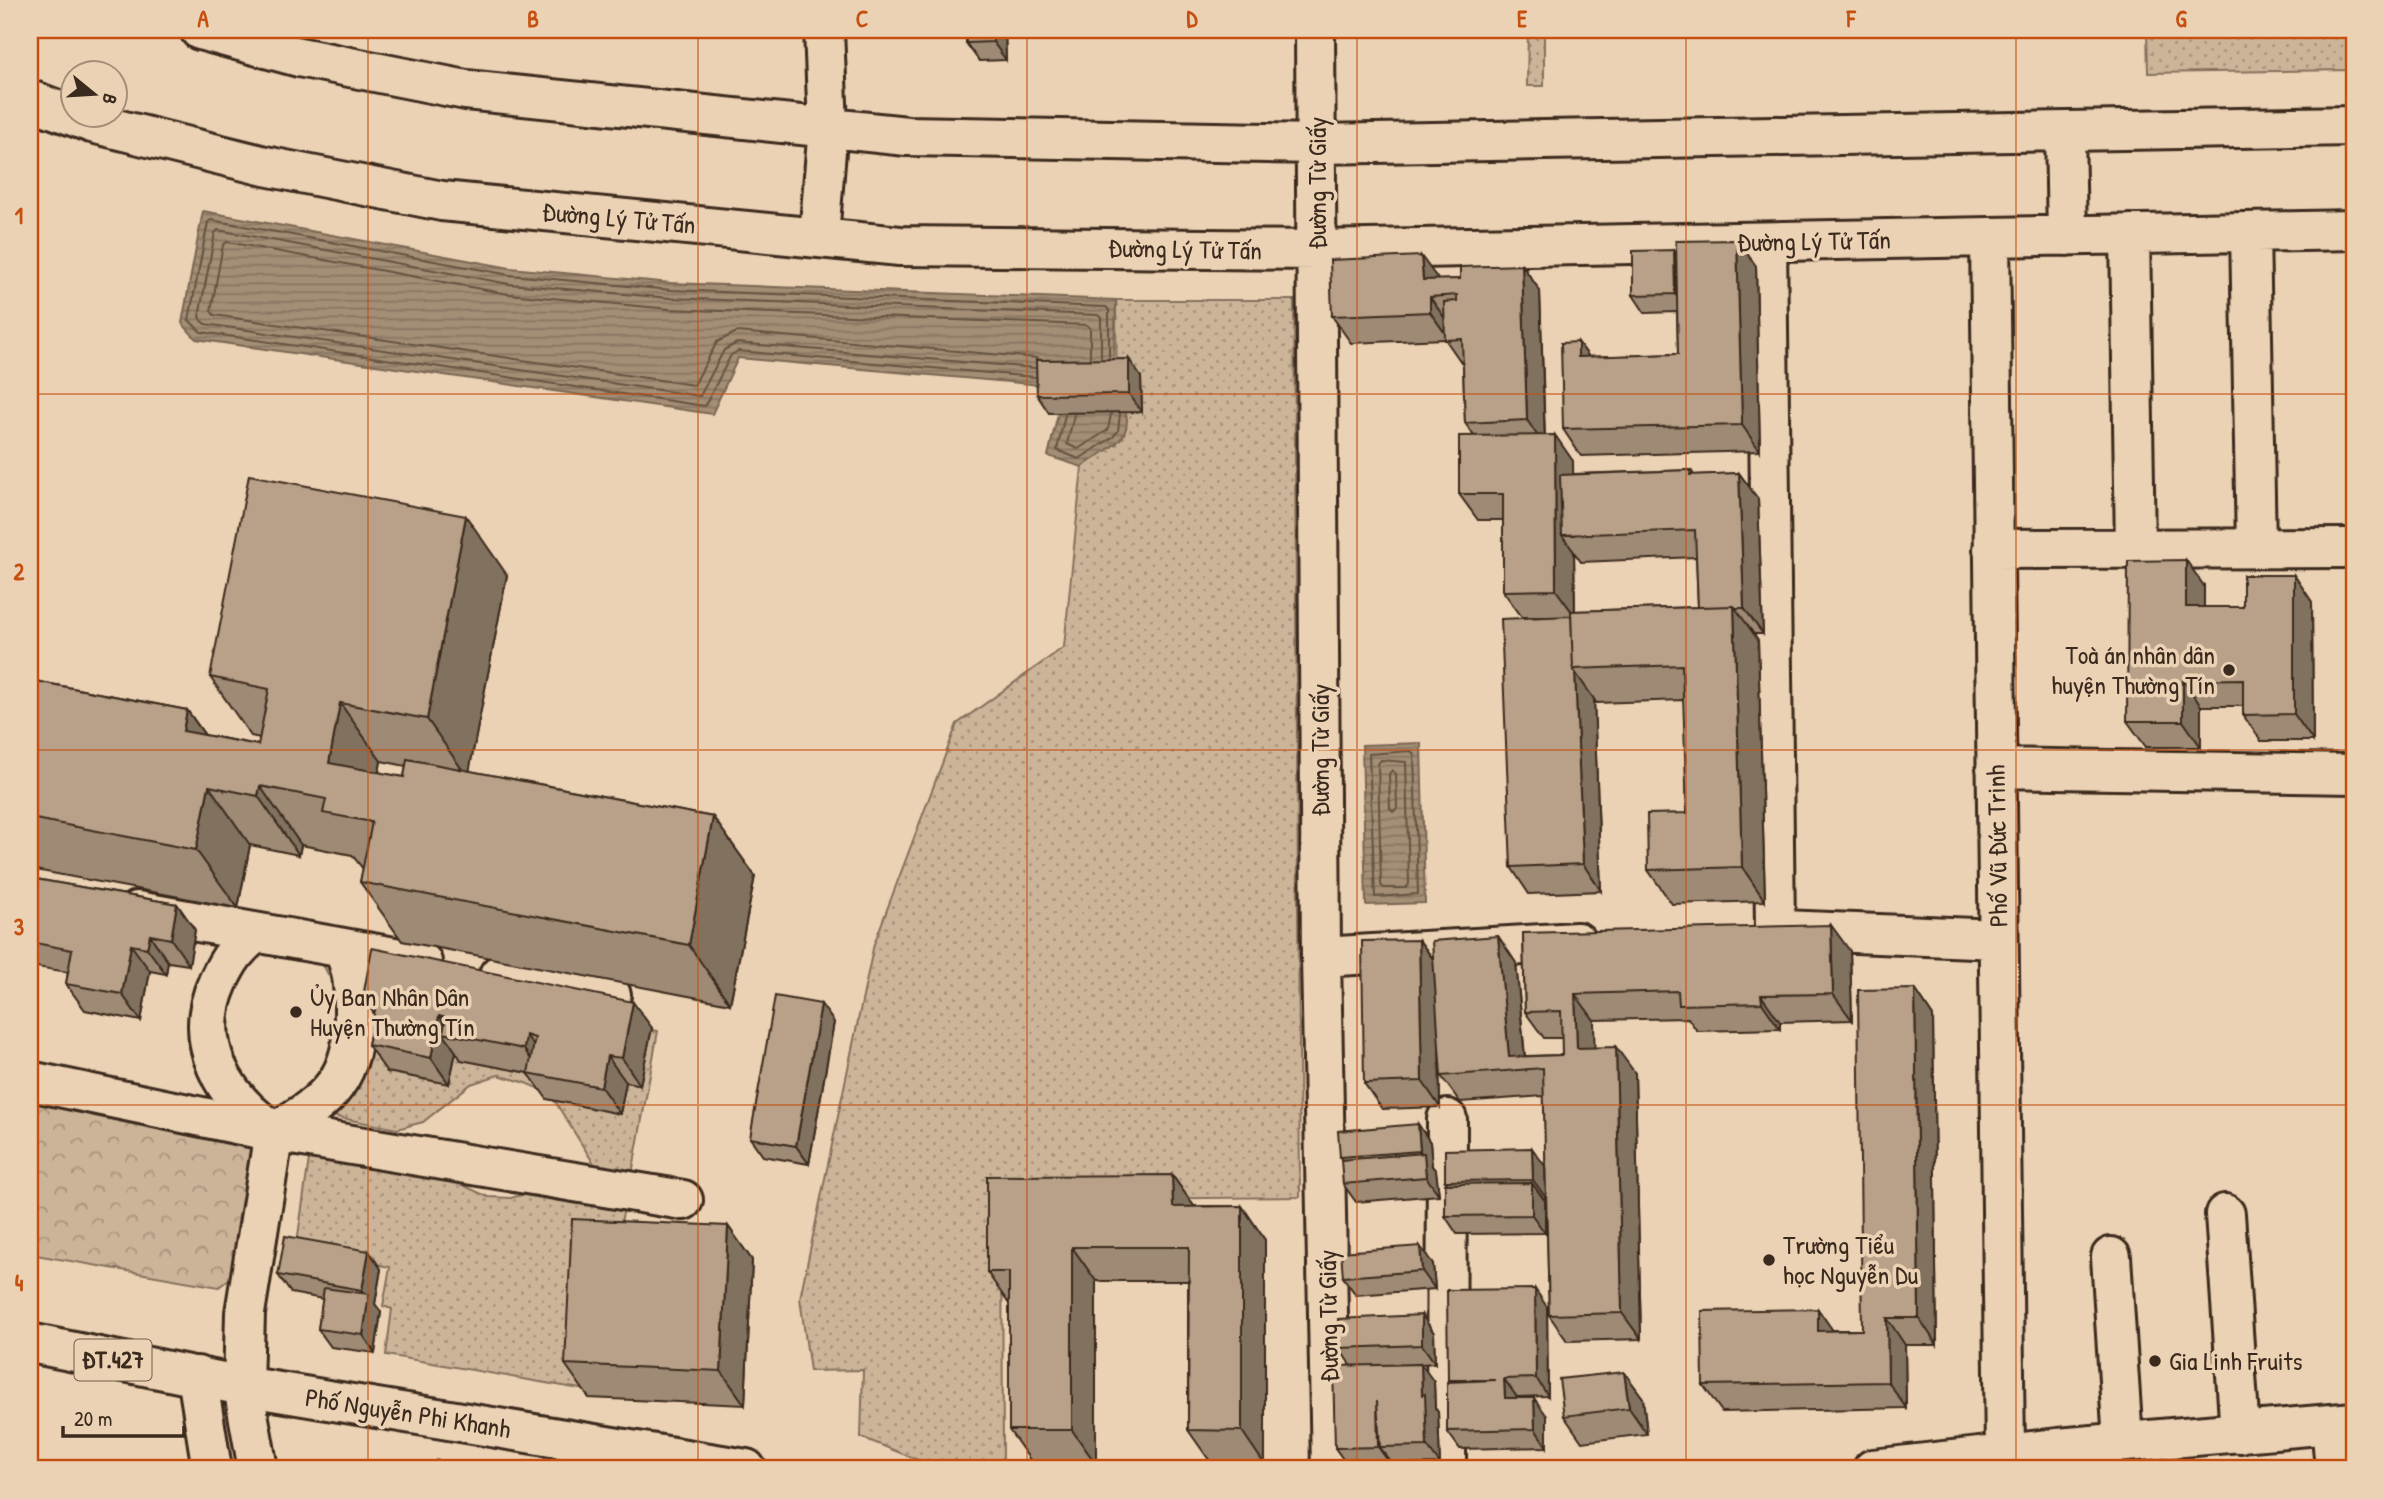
<svg xmlns="http://www.w3.org/2000/svg" width="2384" height="1499" viewBox="0 0 2384 1499" font-family="'Patrick Hand',sans-serif">
<style>
.grass{fill:url(#grass-dots);stroke:#846f5c;stroke-width:2}
.forest{fill:url(#forest-crowns);stroke:#846f5c;stroke-width:2}
.water{fill:url(#water-rules);stroke:#7a6653;stroke-width:2}
.lines{fill:none;stroke-linecap:round;stroke-linejoin:round}
.shore{stroke:#655241;stroke-width:2}
.minor-casing{stroke:#3b2a1e;stroke-width:44}
.major-casing{stroke:#3b2a1e;stroke-width:44}
.minor{stroke:#ecd2b4;stroke-width:38}
.major{stroke:#ecd2b4;stroke-width:38}
.wall{fill:#9e8a75;stroke:#3b2a1e;stroke-width:2;fill-rule:evenodd}
.shaded-wall{fill:#81715f;stroke:#3b2a1e;stroke-width:2}
.building{fill:#b8a188;stroke:#3b2a1e;stroke-width:2}
.grid{fill:none;stroke:#c55010;stroke-width:2;stroke-opacity:0.55}
.poi-dot{fill:#3b2a1e;stroke:#ecd2b4;stroke-width:2.5}
.labels{text-anchor:middle;stroke-width:7;stroke-linejoin:round;paint-order:stroke}
.shield{fill:#ecd2b4;stroke:#705c4b;stroke-width:2}
.shield-label{font-size:24px;font-weight:bold;fill:#3b2a1e}
.street-label{font-size:26px;fill:#3b2a1e;stroke:#ecd2b4}
.poi-label{font-size:26px;fill:#3b2a1e;stroke:#ecd2b4;text-anchor:start}
.neatline{fill:none;stroke:#c55010;stroke-width:2.5}
.grid-label{font-size:23px;text-anchor:middle;font-weight:bold;fill:#c55010}
</style>
<defs>
<pattern id="grass-dots" width="8" height="8" patternUnits="userSpaceOnUse" patternTransform="scale(1.75)"><rect width="8" height="8" fill="#ccb499"/><path d="M2 2h.1M6 6h.1" fill="none" stroke="#a7937c" stroke-width="1.8" stroke-linecap="round"/></pattern>
<pattern id="forest-crowns" width="20" height="18" patternUnits="userSpaceOnUse" patternTransform="scale(1.75)"><rect width="20" height="18" fill="#ccb499"/><path d="M2 6a3 3 0 1 1 6 0M12 15a3 3 0 1 1 6 0" fill="none" stroke="#a7937c"/></pattern>
<pattern id="water-rules" width="6" height="5" patternUnits="userSpaceOnUse" patternTransform="scale(1.75)"><rect width="6" height="5" fill="#a48e76"/><path d="M0 2.5h6" fill="none" stroke="#877460"/></pattern>
</defs>
<rect width="100%" height="100%" fill="#ecd2b4"/>
<filter id="ink" filterUnits="userSpaceOnUse"><feTurbulence type="fractalNoise" baseFrequency=".0143" numOctaves="2"/><feDisplacementMap in="SourceGraphic" scale="14" xChannelSelector="R" yChannelSelector="G"/><feConvolveMatrix kernelMatrix="1 2 1 2 8 2 1 2 1" color-interpolation-filters="sRGB"/></filter>
<g filter="url(#ink)">
<path class="grass" d="M1528 30H1544V86H1527Z
M2147 30H2354V70L2148 73Z
M1116 300H1294L1300 1197 1002 1200 1003 1469H940L861 1437 863 1370 810 1371 800 1298 874 944 957 724 1064 647 1082 467 1104 449 1117 443Z
M323 965 658 1031 632 1174 596 1167 556 1103 545 1091 523 1082 498 1075 471 1084 423 1122 397 1129 336 1117 317 1095 318 1072 334 1051 340 996Z
M310 1152 450 1179 488 1197 511 1198 528 1193 624 1208 586 1390 386 1355 392 1309 383 1306 390 1267 296 1250Z
M436 1460 486 1469H435Z"/>
<path class="forest" d="M30 1088 266 1139 238 1272 219 1287 30 1254Z"/>
<path class="water" d="M203 211 510 268 671 283 1116 300C1116 324 1111 365 1117 388 1122 404 1132 417 1124 434 1120 444 1092 459 1082 467L1048 456 1059 409 1049 388 1031 384 738 358 712 414 196 339 182 323Z
M1421 743 1425 903 1366 905 1362 745Z"/>
<g class="lines">
<path class="shore" d="M1038 358 737 332 717 342 694 385 214 315 211 311 223 245 227 242 508 294 670 309 1087 325 1090 328V358
M1035 368 737 343 724 350 700 396 205 324 199 317 215 233 218 230 509 284 670 298 1098 315 1101 318V357
M1035 377 738 351 731 355 705 406 201 332 189 320 208 222 211 220 510 275 671 290 1106 307 1109 310V357
M1065 415 1057 450 1079 459 1113 437 1118 431 1120 414
M1074 415 1067 444 1078 449 1108 430 1111 414
M1411 751 1414 754 1418 894 1375 897 1369 754Z
M1381 760 1406 762 1409 884 1406 888H1384L1381 885 1378 764Z
M1392 770 1396 774 1397 808 1393 812 1390 808 1389 774Z"/>
<defs>
<path id="minor" d="M200 30 299 57 466 90 907 136 1317 144 2354 126
M1315 30 1321 957 1331 1469
M30 100 92 123 265 166 442 201 900 246 1317 250 2354 230
M2065 132 2067 236
M2250 232 2256 548
M2130 234 2135 548
M819 236 828 127 824 30
M1990 237 2005 1454
M1767 242 1775 929
M1993 549 2354 548
M1996 768 2354 774
M137 911 422 962
M1783 930 1998 939
M1321 957 1577 942
M499 975 611 995
M30 1081 274 1132C223 1098 191 1042 218 982 228 960 238 945 257 933
M274 1132 245 1313 243 1386 746 1469
M274 1132 683 1200
M274 1132C330 1100 355 1078 354 1010 354 988 353 967 342 948
M2225 1214 2240 1433
M2111 1257 2123 1442
M2331 1424 2335 1469
M1446 1469 1447 1119
M1873 1469 2058 1448 2354 1422"/>
<path id="major" d="M30 1343 243 1386 258 1469
M197 1376 212 1469"/>
</defs>
<use href="#minor" class="minor-casing"/>
<use href="#major" class="major-casing"/>
<use href="#minor" class="minor"/>
<use href="#major" class="major"/>
</g>
<path class="wall" d="M966 30H1005L1006 60 979 61 966 43Z
M1737 240 1756 266 1760 451 1581 456 1563 429 1578 342 1589 357 1678 354 1677 312 1645 313 1633 295 1676 253Z
M1522 265 1540 291 1545 435 1573 461V474L1691 470 1694 475 1739 473 1758 499 1763 634H1754L1758 640 1765 901 1672 904 1648 870 1687 813 1684 700 1596 703 1594 699 1601 891 1529 894 1511 867 1558 617H1522L1503 591V520H1478L1459 494 1474 436 1465 423 1463 365 1445 339 1351 343 1332 316 1439 280 1460 279ZM1574 552 1581 562 1696 557 1698 607 1575 611Z
M1141 377 1142 412 1049 413 1037 395Z
M507 575 469 771 713 817 755 876 730 1004 402 941 360 882 363 869 352 855 301 845 299 855 250 845 238 908 30 869V680L187 710 205 735 258 745 260 738 251 736 210 677ZM381 761 406 766 404 777 379 773Z
M2294 575 2312 602 2313 741H2261L2243 715V706H2201V747H2146L2127 721 2204 586V607H2243Z
M30 878 177 904 195 930 189 965 168 962 166 974 150 971 141 1021 85 1010 66 984 68 972 30 966Z
M1523 933 1850 951 1852 1020 1780 1022V1029L1697 1031 1688 1018 1594 1020V1047L1635 1073 1641 1339 1567 1341 1549 1315 1544 1096 1460 1102 1441 1076 1439 1049 1440 1107 1382 1109 1364 1083 1419 940 1434 960 1498 936 1516 963 1525 1056 1562 1055V1038H1544L1525 1012Z
M1915 989 1933 1016 1937 1345H1905L1906 1408 1722 1412 1703 1385 1833 1330H1862Z
M363 997 652 1028 640 1085 626 1082 620 1114 547 1099 528 1073 461 1060 456 1052 449 1084 387 1072 368 1045 374 1014Z
M834 1022 809 1164 763 1156 750 1138Z
M1418 1124 1430 1142 1432 1166 1436 1171 1439 1195 1356 1202 1343 1184 1342 1160 1340 1157Z
M1545 1166 1546 1198H1542L1545 1201V1233L1457 1234 1445 1216 1448 1184 1445 1181Z
M1172 1175 1194 1206H1242L1265 1240V1465L1212 1464 1188 1430V1281H1096V1464H1033L1009 1430V1304L987 1272Z
M728 1226 752 1260 745 1405 589 1398 565 1364Z
M1433 1264 1435 1289 1356 1295 1343 1277Z
M381 1269 375 1304 381 1312 375 1353 331 1347 318 1329 323 1299 291 1293 278 1275Z
M1547 1307 1548 1396 1517 1397V1398L1547 1416V1447L1460 1449 1447 1431 1450 1382 1448 1380Z
M1422 1315 1434 1333 1435 1363 1404 1365 1434 1382 1435 1408 1438 1412 1440 1464 1392 1465 1391 1463V1465L1348 1466 1335 1448 1351 1366 1339 1348Z
M1624 1372 1643 1398 1647 1434 1582 1442 1564 1416Z"/>
<path class="shaded-wall" d="M993 30H1005L1006 60 993 42Z
M1737 240 1756 266 1760 451 1742 425Z
M1674 250 1687 269 1688 312 1675 294Z
M1421 256 1440 282 1423 280Z
M1522 265 1540 291 1545 447 1527 420Z
M1430 297 1448 323 1449 339 1430 312Z
M1578 342 1597 368 1578 357Z
M1129 359 1141 377 1142 412 1129 394Z
M1555 435 1573 461 1574 535H1562L1574 552 1575 616 1556 590Z
M1739 473 1758 499 1763 634 1744 608Z
M466 516 507 575 468 778 427 719Z
M2186 560 2204 586V634L2186 607Z
M2294 575 2312 602 2313 741 2294 714Z
M1734 606 1758 640 1765 901 1742 867Z
M1575 672 1594 699 1601 891 1583 864Z
M2183 680 2201 706V747L2183 721Z
M340 703 381 761 370 822 329 763Z
M187 710 228 768 224 790 183 731Z
M209 786 250 845 238 908 196 850Z
M260 786 301 845 299 855 258 796Z
M713 817 755 876 730 1004 689 945Z
M177 904 195 930 189 965 171 939Z
M1831 925 1850 951 1852 1020 1833 994Z
M150 935 168 962 166 974 147 948Z
M1498 936 1516 963 1526 1070 1509 1057Z
M1419 940 1438 966 1440 1107 1422 1081Z
M131 945 150 971 141 1021 122 994Z
M1915 989 1933 1016 1937 1345 1919 1318Z
M1575 994 1594 1020 1595 1074 1577 1048Z
M1761 995 1780 1022V1029L1762 1003Z
M633 1002 652 1028 640 1085 622 1058Z
M821 1004 834 1022 809 1164 796 1146Z
M439 1016 452 1035 443 1033 456 1052 449 1084 431 1058Z
M526 1035 545 1062 542 1075 524 1049Z
M1616 1047 1635 1073 1641 1339 1622 1313Z
M607 1056 626 1082 620 1114 601 1087Z
M1418 1124 1430 1142 1432 1166 1436 1171 1439 1195 1426 1177 1424 1157 1420 1151Z
M1532 1148 1545 1166 1546 1198 1533 1180Z
M1172 1175 1196 1209 1173 1207Z
M1532 1183 1545 1201V1233L1532 1215Z
M1242 1206 1265 1240V1465L1242 1431Z
M728 1226 752 1260 745 1405 721 1371Z
M1420 1246 1433 1264 1435 1289 1422 1271Z
M1072 1247 1096 1281V1464L1072 1430Z
M369 1251 381 1269 375 1304 381 1312 375 1353 363 1335 368 1298 362 1290Z
M1535 1289 1547 1307 1548 1396 1536 1378Z
M1818 1309 1836 1335 1818 1331Z
M1422 1315 1434 1333 1435 1363 1422 1345Z
M1887 1318 1905 1345 1906 1408 1888 1382Z
M1421 1364 1434 1382 1435 1408 1438 1412 1440 1464 1427 1446 1422 1395Z
M1624 1372 1643 1398 1647 1434 1629 1408Z
M1504 1379 1517 1397 1518 1416 1505 1398Z
M1534 1398 1547 1416V1447L1535 1429Z
M1377 1401 1380 1447 1391 1463V1465L1378 1447Z"/>
<path class="building" d="M966 30H993V42L966 43Z
M1737 240 1742 425 1563 429 1561 343 1578 342V357L1678 354 1676 241Z
M1674 250 1675 294 1633 295V251Z
M1421 256 1423 280 1460 279V267L1522 265 1527 420 1465 423 1462 339 1445 340 1444 302 1457 301V295L1430 297V312L1332 316 1330 260Z
M1129 359V394L1037 395 1036 360Z
M1555 435 1556 590 1503 591V494H1459V436Z
M1691 470 1690 475 1739 473 1744 608H1736L1734 606 1698 607 1695 530 1562 535 1560 475Z
M249 475 466 516 427 719 340 703 329 763 404 777 407 759 713 817 689 945 360 882 372 822 323 813 326 799 260 786 258 796 209 786 196 850 30 818V680L187 710 183 731 258 745 269 689 210 677Z
M2186 560V607H2243V575H2294V714L2243 715V679L2183 680V721H2127L2128 561Z
M1734 606 1742 867 1648 870 1647 814 1687 813 1682 665 1573 669 1571 611Z
M1571 616 1573 669 1575 672 1583 864 1511 867 1501 619Z
M30 878 177 904 171 939 150 935 147 948 131 945 122 994 66 984 72 950 30 942Z
M1831 925 1833 994 1761 995 1762 1003 1679 1005 1678 991 1575 994 1577 1048 1616 1047 1622 1313 1549 1315 1543 1068 1441 1076 1432 941 1498 936 1509 1057 1562 1055 1561 1011 1525 1012 1523 933Z
M1419 940 1422 1081 1364 1083 1362 941Z
M372 948 633 1002 622 1058 607 1056 601 1087 528 1073 535 1038 526 1035 524 1049 443 1033 446 1018 439 1016 431 1058 368 1045 376 1005 363 997Z
M1915 989 1919 1318H1887L1888 1382 1703 1385 1702 1311 1818 1309V1331L1862 1330 1858 990Z
M775 996 821 1004 796 1146 750 1138Z
M1418 1124 1420 1151 1340 1157 1338 1131Z
M1532 1148 1533 1180 1445 1181V1150Z
M1424 1153 1426 1177 1343 1184 1341 1160Z
M1172 1175 1173 1207 1242 1206V1431L1188 1430 1189 1247H1072V1430H1009V1272H987V1176Z
M1532 1183V1215L1445 1216V1184Z
M572 1219 728 1226 721 1371 565 1364Z
M285 1236 369 1251 362 1290 278 1275Z
M1420 1246 1422 1271 1343 1277 1341 1252Z
M324 1288 369 1294 363 1335 318 1329Z
M1535 1289 1536 1378 1504 1379 1505 1398H1534L1535 1429 1447 1431V1382L1496 1380H1448L1447 1290Z
M1422 1315V1345L1339 1348 1338 1319Z
M1421 1364 1422 1395 1425 1394 1427 1446 1380 1447 1377 1401 1378 1447 1335 1448 1333 1366Z
M1624 1372 1629 1408 1564 1416 1559 1379Z"/>
</g>
<path class="grid" d="M368 30V1469M698 30V1469M1027 30V1469M1357 30V1469M1686 30V1469M2016 30V1469M30 394H2354M30 750H2354M30 1105H2354"/>
<g class="poi-dot">
<circle cx="2229" cy="670" r="7"/>
<circle cx="296" cy="1012" r="7"/>
<circle cx="1769" cy="1260" r="7"/>
<circle cx="2155" cy="1361" r="7"/>
</g>
<g class="labels">
<rect class="shield" x="74.5" y="1339.5" width="77" height="41" rx="5"/>
<g class="shield-label">
<text x="113" y="1368">ĐT.427</text>
</g>
<g class="street-label">
<text transform="translate(1317 183) rotate(-90)" y="9">Đường Từ Giấy</text>
<text transform="translate(619 218) rotate(5)" y="9">Đường Lý Tử Tấn</text>
<text transform="translate(1814 241) rotate(-1)" y="9">Đường Lý Tử Tấn</text>
<text transform="translate(1185 249) rotate(1)" y="9">Đường Lý Tử Tấn</text>
<text transform="translate(1320 750) rotate(-90)" y="9">Đường Từ Giấy</text>
<text transform="translate(1997 846) rotate(-91)" y="9">Phố Vũ Đức Trinh</text>
<text transform="translate(1328 1316) rotate(-91)" y="9">Đường Từ Giấy</text>
<text transform="translate(408 1413) rotate(9)" y="9">Phố Nguyễn Phi Khanh</text>
</g>
<g class="poi-label">
<text x="2215" y="664" text-anchor="end">Toà án nhân dân<tspan x="2215" dy="30">huyện Thường Tín</tspan></text>
<text x="310" y="1006">Ủy Ban Nhân Dân<tspan x="310" dy="30">Huyện Thường Tín</tspan></text>
<text x="1783" y="1254">Trường Tiểu<tspan x="1783" dy="30">học Nguyễn Du</tspan></text>
<text x="2169" y="1370">Gia Linh Fruits</text>
</g>
</g>
<rect width="2384" height="1499" fill="none" stroke="#ecd2b4" stroke-width="77"/>
<g transform="translate(94 94) rotate(108)"><circle r="33" fill="#ecd2b4" stroke="#a58f78" stroke-width="2"/>
<path d="M0-5L12 26L0 18L-12 26Z" fill="#3b2a1e"/>
<text y="-10" font-size="19" font-weight="bold" text-anchor="middle" fill="#3b2a1e">B</text>
</g>
<path d="M63 1426v10h121v-10" fill="none" stroke="#3b2a1e" stroke-width="3.5"/>
<text x="74" y="1426" font-size="21" fill="#3b2a1e" stroke="#ecd2b4" stroke-width="5" paint-order="stroke">20 m</text>
<rect x="38" y="38" width="2308" height="1422" class="neatline"/>
<g class="grid-label">
<text x="203" y="27">A</text>
<text x="533" y="27">B</text>
<text x="862" y="27">C</text>
<text x="1192" y="27">D</text>
<text x="1522" y="27">E</text>
<text x="1851" y="27">F</text>
<text x="2181" y="27">G</text>
<text x="19" y="224">1</text>
<text x="19" y="580">2</text>
<text x="19" y="935">3</text>
<text x="19" y="1291">4</text>
</g>
</svg>
